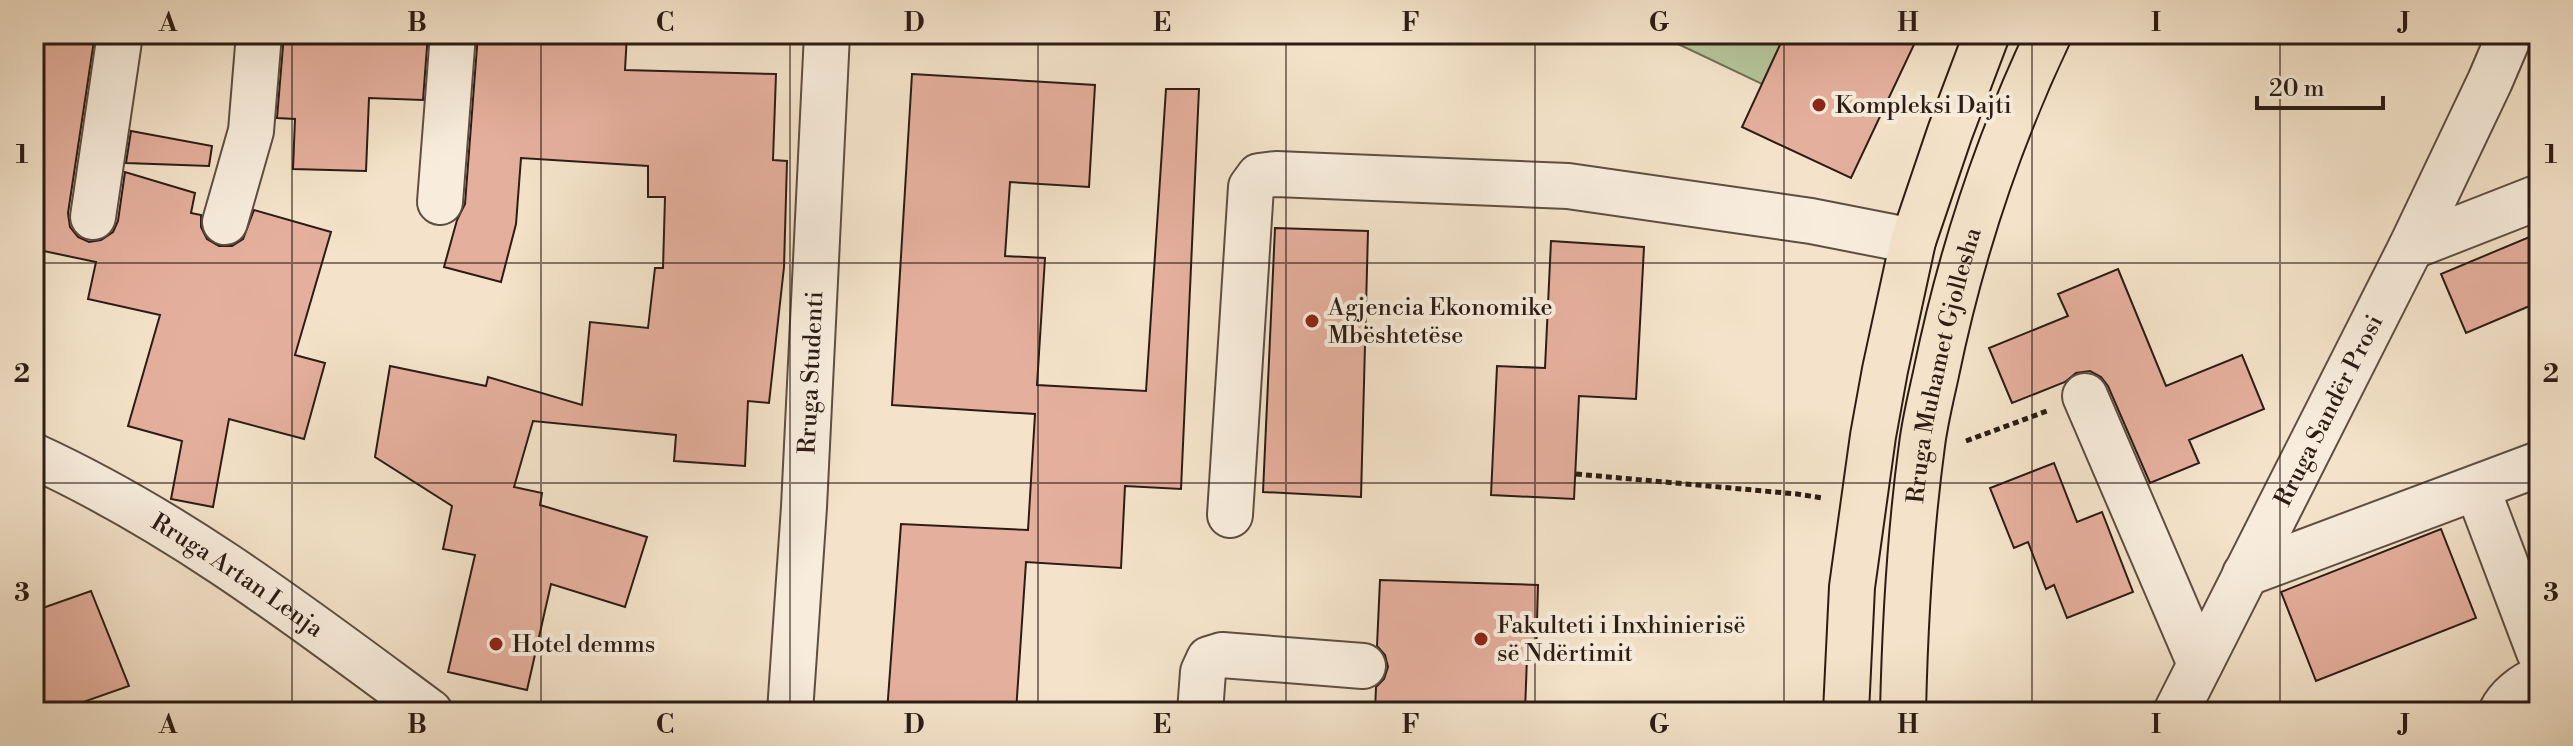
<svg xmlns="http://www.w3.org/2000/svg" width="2573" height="746" viewBox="0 0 2573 746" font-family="'Libre Bodoni',serif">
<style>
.green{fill:#b5c59b;stroke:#707058;stroke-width:2}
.building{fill:#e5af9d;stroke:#2c1c15;stroke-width:2}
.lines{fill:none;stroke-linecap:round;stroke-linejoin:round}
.minor-casing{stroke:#5e4e42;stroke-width:48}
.major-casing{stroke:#2c1c15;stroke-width:48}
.path{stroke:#2c1c15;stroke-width:5;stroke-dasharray:6 4;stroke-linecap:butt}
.minor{stroke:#f8eddd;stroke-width:44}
.major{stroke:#f4e3ca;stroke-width:44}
.grid{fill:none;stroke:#2c1c15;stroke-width:2;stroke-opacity:0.55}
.poi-dot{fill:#8f2418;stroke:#f8eddd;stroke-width:3}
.labels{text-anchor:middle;stroke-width:8;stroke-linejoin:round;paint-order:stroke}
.poi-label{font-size:24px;fill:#2c1c15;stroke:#f8eddd;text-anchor:start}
.street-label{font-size:24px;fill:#2c1c15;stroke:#f8eddd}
.neatline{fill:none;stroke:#2c1c15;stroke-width:3}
.grid-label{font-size:26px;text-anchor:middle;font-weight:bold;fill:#2c1c15}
</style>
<rect width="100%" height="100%" fill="#f4e3ca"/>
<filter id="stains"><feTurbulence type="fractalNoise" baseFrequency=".0025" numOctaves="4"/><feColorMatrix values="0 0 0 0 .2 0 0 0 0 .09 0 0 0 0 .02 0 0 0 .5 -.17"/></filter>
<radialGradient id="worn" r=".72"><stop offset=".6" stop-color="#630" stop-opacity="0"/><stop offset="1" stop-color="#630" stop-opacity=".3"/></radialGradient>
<path class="green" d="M1657 34H1785L1762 84Z"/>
<path class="building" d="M34 34H95L68 213 70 227 78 237 89 242 101 240 113 232 118 221 125 172 195 193 191 213 201 215V227L207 239 219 246H232L243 239 254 210 331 232 295 355 325 363 304 439 229 419 213 507 171 499 182 441 128 426 160 315 88 299 96 262 34 249Z
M284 34H428L423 100 369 98 366 171 293 169 295 119 277 118Z
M478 34H627L625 70 776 74 773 160 787 161 784 267 769 403 748 401 745 466 674 461 676 435 533 421 514 487 542 493 540 505 647 537 625 607 551 584 527 690 448 672 475 555 443 549 452 506 375 457 390 366 486 386 488 377 582 405 590 322 648 328 655 268H663L665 197H648V166L521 158 516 224 501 282 444 267 457 220 465 204Z
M1785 34H1919L1851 178 1742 127Z
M912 74 1095 85 1089 187 1010 182 1005 256 1045 258 1037 385 1146 391 1166 89H1199L1181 489 1125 486 1121 568 1026 562 1016 712H887L901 524 1028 530 1035 414 892 405Z
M131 131 212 146 209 166 126 163Z
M1275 228 1368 231 1361 497 1263 492Z
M2539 233V302L2466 333 2441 274Z
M1551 241 1644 247 1636 399 1579 396 1574 499 1491 495 1497 366 1545 368Z
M2118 269 2166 386 2242 355 2264 409 2189 440 2199 463 2150 483 2108 386 2101 377 2090 371 2076 373 2065 382 2012 403 1989 348 2068 316 2058 294Z
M2054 463 2077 522 2102 512 2133 592 2067 618 2054 585 2046 589 2028 542 2014 548 1990 488Z
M2441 529 2476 618 2316 681 2281 592Z
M1380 580 1538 585 1536 657H1527L1525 712H1375L1376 687 1384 679 1388 667 1385 655 1377 646Z
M91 591 129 686 55 712H39L34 699V611Z"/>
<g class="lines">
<defs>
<g id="minor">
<path d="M440 202 453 34"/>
<path d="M93 217 120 34"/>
<path d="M225 222 251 131 259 34"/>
<path d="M2411 247 2539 197"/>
<path d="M2085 396 2200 664"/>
<path id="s1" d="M34 456C178 522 303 618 430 712"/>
<path d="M2477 488 2539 652"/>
<path d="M1230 515 1251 187 1259 176 1276 174 1568 186 1811 221 1913 241"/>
<path d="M2245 574 2539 464"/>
<path id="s2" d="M790 712 804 507 827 34"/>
<path d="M1200 712 1203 672 1209 659 1222 655 1363 666"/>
<path id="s3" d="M2176 712 2411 247 2490 81 2510 34"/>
<path d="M2501 712C2508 697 2524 685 2539 679"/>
</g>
<g id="major">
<path d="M1846 712 1852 587 1873 436 1885 370 1913 241 1950 132 1987 34"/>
<path id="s4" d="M1903 712C1905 623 1910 533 1922 445 1925 421 1931 397 1936 374 1960 257 1998 141 2049 34"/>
</g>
</defs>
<use href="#minor" class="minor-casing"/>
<use href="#major" class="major-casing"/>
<path class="path" d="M1966 441 2047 411
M1576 474 1797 494 1823 498"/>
<use href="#minor" class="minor"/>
<use href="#major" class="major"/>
</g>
<path class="grid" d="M292 34V712M541 34V712M790 34V712M1038 34V712M1286 34V712M1535 34V712M1784 34V712M2032 34V712M2280 34V712M34 263H2539M34 483H2539"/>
<g class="poi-dot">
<circle cx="1819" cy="105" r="8"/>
<circle cx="1312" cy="321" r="8"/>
<circle cx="1481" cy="639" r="8"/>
<circle cx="496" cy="644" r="8"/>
</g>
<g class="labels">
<g class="poi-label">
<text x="1835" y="113">Kompleksi Dajti</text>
<text x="1328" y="315">Agjencia Ekonomike<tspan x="1328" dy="28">Mbështetëse</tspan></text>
<text x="1497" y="633">Fakulteti i Inxhinierisë<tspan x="1497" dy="28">së Ndërtimit</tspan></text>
<text x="512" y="652">Hotel demms</text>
</g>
<g class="street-label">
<text dy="8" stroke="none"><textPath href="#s4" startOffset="350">Rruga Muhamet Gjollesha</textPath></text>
<text dy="8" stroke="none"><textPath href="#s2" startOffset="340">Rruga Studenti</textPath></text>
<text dy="8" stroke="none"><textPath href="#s3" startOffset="338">Rruga Sandër Prosi</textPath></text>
<text dy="8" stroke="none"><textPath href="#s1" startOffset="236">Rruga Artan Lenja</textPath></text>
</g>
</g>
<rect width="2573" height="746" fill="none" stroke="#f4e3ca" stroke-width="88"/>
<path d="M2257 96v12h126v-12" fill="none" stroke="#2c1c15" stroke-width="4"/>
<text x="2269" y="96" font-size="24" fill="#2c1c15" stroke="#f8eddd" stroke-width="6" paint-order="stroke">20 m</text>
<rect x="44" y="44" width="2485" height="658" class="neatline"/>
<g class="grid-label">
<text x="168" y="31">A</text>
<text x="417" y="31">B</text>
<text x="665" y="31">C</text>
<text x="914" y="31">D</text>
<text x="1162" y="31">E</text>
<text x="1411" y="31">F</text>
<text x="1659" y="31">G</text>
<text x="1908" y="31">H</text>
<text x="2156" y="31">I</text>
<text x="2405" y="31">J</text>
<text x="22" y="163">1</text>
<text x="2551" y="163">1</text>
<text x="22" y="382">2</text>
<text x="2551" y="382">2</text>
<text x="22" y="601">3</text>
<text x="2551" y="601">3</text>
<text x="168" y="733">A</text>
<text x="417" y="733">B</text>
<text x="665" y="733">C</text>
<text x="914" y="733">D</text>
<text x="1162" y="733">E</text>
<text x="1411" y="733">F</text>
<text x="1659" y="733">G</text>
<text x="1908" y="733">H</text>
<text x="2156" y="733">I</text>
<text x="2405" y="733">J</text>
</g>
<rect width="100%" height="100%" filter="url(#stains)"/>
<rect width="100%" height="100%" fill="url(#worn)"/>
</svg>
